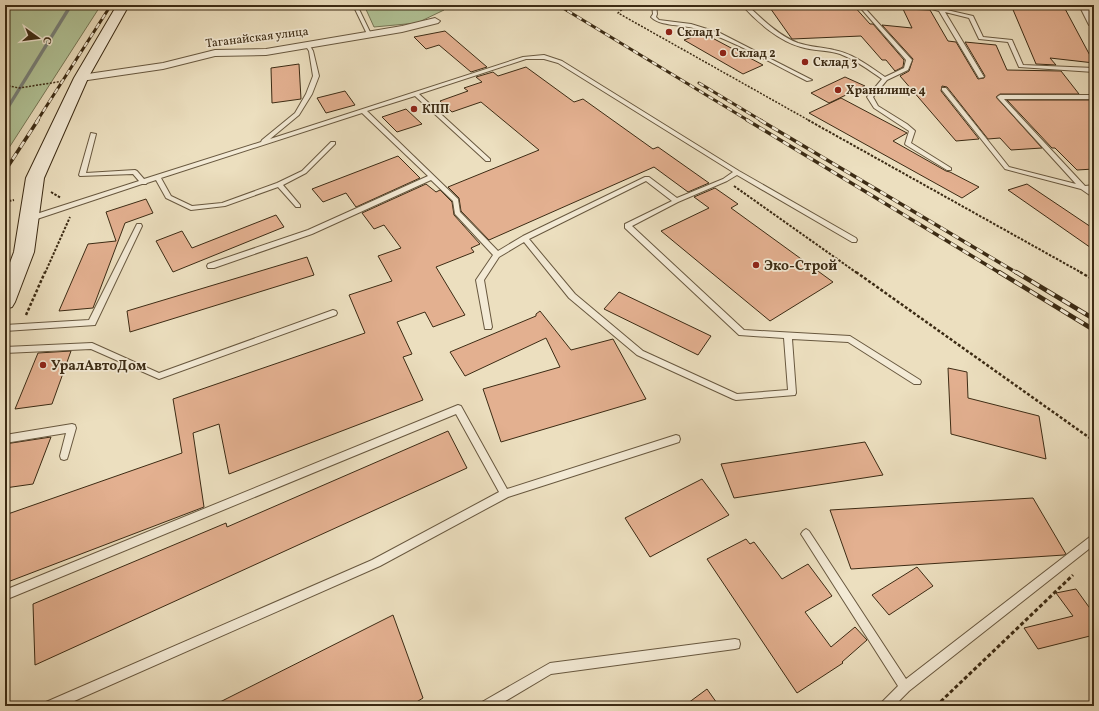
<svg xmlns="http://www.w3.org/2000/svg" width="1099" height="711" viewBox="0 0 1099 711" font-family="Vollkorn,serif">
<style>
.green{fill:#b1c397;stroke:#767756}
.lines{fill:none;stroke-linecap:round;stroke-linejoin:round}
.stream{fill:#77807a;fill-rule:evenodd}
.building{fill:#e3b090;stroke:#3c2b14}
.lane-casing{stroke:#68583f;stroke-width:2}
.street-casing{stroke:#68583f;stroke-width:2}
.secondary-casing{stroke:#3c2b14;stroke-width:2}
.path-far3{stroke:#3c2b14;stroke-width:1.5;stroke-dasharray:2 1.5;stroke-linecap:butt}
.path-far2{stroke:#3c2b14;stroke-width:2;stroke-dasharray:2.5 1.5;stroke-linecap:butt}
.path-far1{stroke:#3c2b14;stroke-width:2.5;stroke-dasharray:3 2;stroke-linecap:butt}
.path{stroke:#3c2b14;stroke-width:3;stroke-dasharray:4 2.5;stroke-linecap:butt}
.lane{fill:#f3ead5;fill-rule:evenodd}
.street{fill:#f3ead5;fill-rule:evenodd}
.secondary{fill:#f3ead5;fill-rule:evenodd}
.rail-far2-casing{stroke:#3c2b14;stroke-width:3}
.rail-far1-casing{stroke:#3c2b14;stroke-width:3.5}
.rail-casing{stroke:#3c2b14;stroke-width:4.5}
.rail-far2{stroke:#f3ead5;stroke-width:2;stroke-dasharray:5.5;stroke-linecap:butt}
.rail-far1{stroke:#f3ead5;stroke-width:2.5;stroke-dasharray:7;stroke-linecap:butt}
.rail{stroke:#f3ead5;stroke-width:3;stroke-dasharray:9;stroke-linecap:butt}
.poi-dot{fill:#8f2418;stroke:#f3ead5;stroke-width:1.5}
.labels{text-anchor:middle;stroke-width:3.5;stroke-linejoin:round;paint-order:stroke}
.far-poi-label{font-size:12px;font-weight:bold;fill:#3c2b14;stroke:#f3ead5;text-anchor:start}
.far-street-label{font-size:12px;fill:#3c2b14;stroke:#f3ead5}
.poi-label{font-size:14px;font-weight:bold;fill:#3c2b14;stroke:#f3ead5;text-anchor:start}
</style>
<rect width="100%" height="100%" fill="#ecdfbf"/>
<filter id="stains"><feTurbulence type="fractalNoise" baseFrequency=".005" numOctaves="4"/><feColorMatrix values="0 0 0 0 .2 0 0 0 0 .09 0 0 0 0 .02 0 0 0 .5 -.17"/></filter>
<radialGradient id="worn" r=".72"><stop offset=".6" stop-color="#630" stop-opacity="0"/><stop offset="1" stop-color="#630" stop-opacity=".3"/></radialGradient>
<path class="green" d="M5 5H101L5 154Z
M364 5H436L444 10 417 23 374 27Z"/>
<g class="lines">
<path class="stream" d="M69 5H73L7 112 5 113V109Z"/>
</g>
<path class="building" d="M768 5H853L870 24H873L904 60 903 67 895 71 886 60H882L861 36 792 39Z
M1011 5H1063L1094 63 1050 58 1056 65 1036 64Z
M903 9 930 10 948 41 956 42 978 79 984 78 985 76 965 42 996 45 1007 70 1061 71 1079 94H1000L996 97 1042 148 1011 150 1000 138 988 139 947 87 942 86 941 91 979 139 956 141 900 76 909 71 913 59 882 25 912 28Z
M445 31 487 67 471 72 439 45 426 49 414 37Z
M703 33 763 65 743 74 684 40Z
M299 64 301 99 272 103 271 68Z
M526 67 574 102 583 99 653 149 658 147 709 183 688 192 654 167 489 240 461 211 459 198 448 187 539 150 481 102 452 112 440 101 468 91 464 88 482 82 476 77 493 72 498 76Z
M845 77 865 86 829 103 811 93Z
M345 91 355 105 326 113 317 98Z
M841 98 907 133 893 141 946 171 950 172 979 187 962 198 809 113Z
M1007 100H1094V169L1077 170 1055 148H1052Z
M406 109 422 124 397 132 382 117Z
M398 156 420 178 356 207 346 193 323 202 312 189Z
M426 184 436 192 440 190 452 202 454 215 480 244 471 248 474 252 436 267 465 315 433 327 425 312 397 322 412 354 403 357 423 400 229 474 219 424 193 433 204 507 5 583V515L182 453 173 399 365 333 349 295 392 281 378 256 401 248 384 225 374 229 362 213Z
M1027 184 1094 229V250L1008 190Z
M715 188 738 204 731 208 833 282 770 321 661 231 709 208 694 197Z
M146 199 153 213 125 223 93 308 59 311 88 244 116 241 106 212Z
M276 215 284 227 173 272 156 241 182 231 192 248Z
M307 257 314 275 130 332 127 311Z
M619 292 711 336 698 355 604 309Z
M540 311 571 350 613 339 646 399 501 442 483 389 560 367 546 338 465 376 450 352 536 316V314Z
M71 351 52 404 15 409 38 353Z
M948 368 967 372 968 398 1039 416 1046 459 951 434Z
M448 431 467 468 35 665 33 604 226 523 227 527Z
M51 437 33 484 5 488V444Z
M865 442 883 475 734 498 721 464Z
M702 479 729 515 650 557 625 518Z
M1033 498 1066 554 1064 555 851 569 830 510Z
M746 539 750 544 754 542 782 579 808 564 832 596 805 612 831 647 855 627 867 640 842 662 843 663 797 693 707 559Z
M917 567 933 586 889 615 872 595Z
M1076 589 1094 614V635L1038 649 1024 628 1073 616 1056 593Z
M393 615 423 698 410 706H212Z
M707 689 719 706H684Z"/>
<g class="lines">
<defs>
<path id="lane" d="M353 5H357L371 34V35L367 34Z
M652 5H656L657 14 656 17 659 20 691 24 720 33 812 80 807 81C771 63 735 41 697 29 683 24 661 27 651 17L653 14Z
M742 5H747C762 19 778 35 798 43 810 47 822 47 834 50 854 54 869 66 885 77L904 68 906 60 858 5H862L912 60 908 70 887 80 873 97 878 106 907 124 914 130 915 131 911 143 951 168V170H947L906 145 905 144 909 131 874 108 867 97 882 79C869 70 856 60 840 54 828 50 814 51 801 47 779 41 757 22 742 5Z
M917 5H925L973 16 983 37 1012 40 1023 65 1094 68V72L1019 67 1008 42 979 39 969 18 945 12 984 77 979 78 939 11Z
M305 44H309L313 51 319 76 312 94 299 115 270 139 523 57 544 55 562 61 739 171 856 238 857 240 856 242H852L737 175 727 181 678 202 632 226 744 330 850 336 920 380 921 382 920 384H914L848 342 792 339 796 393 795 395 736 400 733 399 637 355 569 298 524 242 499 257 484 280 492 327 491 329H485L476 280 493 255 455 214 453 201 431 180 312 234 214 268H208L207 266 208 264 308 230 428 176 362 113 161 178 171 196 192 206 222 203 277 183 302 171 331 142H335V144L306 173 283 185 300 205V207H296L278 187 225 206 191 210 166 198 156 180 147 183 146 184H142L31 221H29L26 219 27 217 139 181 133 174 80 176 79 175 91 133 96 134 86 173 135 170 137 171 144 179 261 142 262 140 295 113 306 94 313 76 309 51 305 45ZM526 59H544L558 63 733 172 723 179 677 198 649 177H645L523 236 498 251 460 212 458 199 367 111 415 96 486 161H490V159L419 94ZM646 181 672 201 625 224V228L739 335 784 338 788 390 737 394 643 351 575 294 529 239Z
M942 88H946L1009 167 1076 184 997 97 1000 95H1094V99H1004L1085 186 1094 185V189H1089L1094 193V198L1081 189 1005 169 942 90Z
M137 224H141L142 226 95 325 5 331V325L89 320Z
M333 310 336 311 337 313 336 315 159 379 91 349 5 353V347L92 343 159 373Z
M458 405 461 406 507 489 676 435 679 436 680 439 679 442 676 443 508 497 380 566 63 706H44L46 702 372 560 499 492 456 414 5 600V590Z
M72 424 75 425 76 428 68 456 67 459 64 460 61 459 60 456 66 433 5 443V435Z
M806 529 809 531 906 679 1091 536 1094 534V545L909 691 894 706H880L882 702 898 686 803 537 801 534 803 531Z
M735 639 739 640 740 644 739 648 735 649 551 674 497 706H480L482 702 550 663Z"/>
<path id="street" d="M1079 5H1089L1094 16V28L1089 25Z
M435 18 440 21 438 23 402 32 266 55 215 56 163 69 81 81 76 78 81 75 163 63 215 50 266 49 402 26Z"/>
<path id="secondary" d="M117 5H129L88 78 44 178 34 252 15 302 12 307 5 309V276L14 252 26 178 74 78Z"/>
</defs>
<use href="#lane" class="lane-casing"/>
<use href="#street" class="street-casing"/>
<use href="#secondary" class="secondary-casing"/>
<path class="path-far3" d="M627 5 618 13 810 121
M5 85 19 88 64 81"/>
<path class="path-far2" d="M808 120 1082 273
M734 186 857 273
M51 192 61 198
M5 202 14 200
M45 273 70 217"/>
<path class="path-far1" d="M856 272 1094 441
M1080 272 1094 280
M26 315 45 272
M5 368 7 362"/>
<path class="path" d="M936 706 1073 575"/>
<use href="#lane" class="lane"/>
<use href="#street" class="street"/>
<use href="#secondary" class="secondary"/>
<defs>
<path id="rail-far2" d="M558 5 749 121
M699 83 762 121
M37 121 111 5"/>
<path id="rail-far1" d="M747 120 1000 273
M760 120 1017 273
M5 171 38 120"/>
<path id="rail" d="M999 272 1094 330
M1016 272 1094 319"/>
</defs>
<use href="#rail-far2" class="rail-far2-casing"/>
<use href="#rail-far1" class="rail-far1-casing"/>
<use href="#rail" class="rail-casing"/>
<use href="#rail-far2" class="rail-far2"/>
<use href="#rail-far1" class="rail-far1"/>
<use href="#rail" class="rail"/>
</g>
<g class="poi-dot">
<circle cx="669" cy="32" r="4"/>
<circle cx="723" cy="53" r="4"/>
<circle cx="805" cy="62" r="4"/>
<circle cx="838" cy="90" r="4"/>
<circle cx="414" cy="109" r="4"/>
<circle cx="756" cy="265" r="4"/>
<circle cx="43" cy="365" r="4"/>
</g>
<g class="labels">
<g class="far-poi-label">
<text x="677" y="36">Склад 1</text>
<text x="731" y="57">Склад 2</text>
<text x="813" y="66">Склад 3</text>
<text x="846" y="94">Хранилище 4</text>
<text x="422" y="113">КПП</text>
</g>
<g class="far-street-label">
<text transform="translate(257 37) rotate(-7)" y="4">Таганайская улица</text>
</g>
<g class="poi-label">
<text x="764" y="270">Эко-Строй</text>
<text x="51" y="370">УралАвтоДом</text>
</g>
</g>
<rect width="1099" height="711" fill="none" stroke="#ecdfbf" stroke-width="20"/>
<rect x="6" y="6" width="1087" height="699" fill="none" stroke="#3c2b14" stroke-width="2"/>
<rect x="10" y="10" width="1079" height="691" fill="none" stroke="#3c2b14"/>
<g transform="translate(38 38) rotate(104)" stroke="#f3ead5" stroke-width="3" paint-order="stroke">
<path d="M0-3L7 15L0 10L-7 15Z" fill="#3c2b14"/>
<text y="-6" font-size="11" font-weight="bold" text-anchor="middle" fill="#3c2b14">С</text>
</g>
<rect width="100%" height="100%" filter="url(#stains)"/>
<rect width="100%" height="100%" fill="url(#worn)"/>
</svg>
